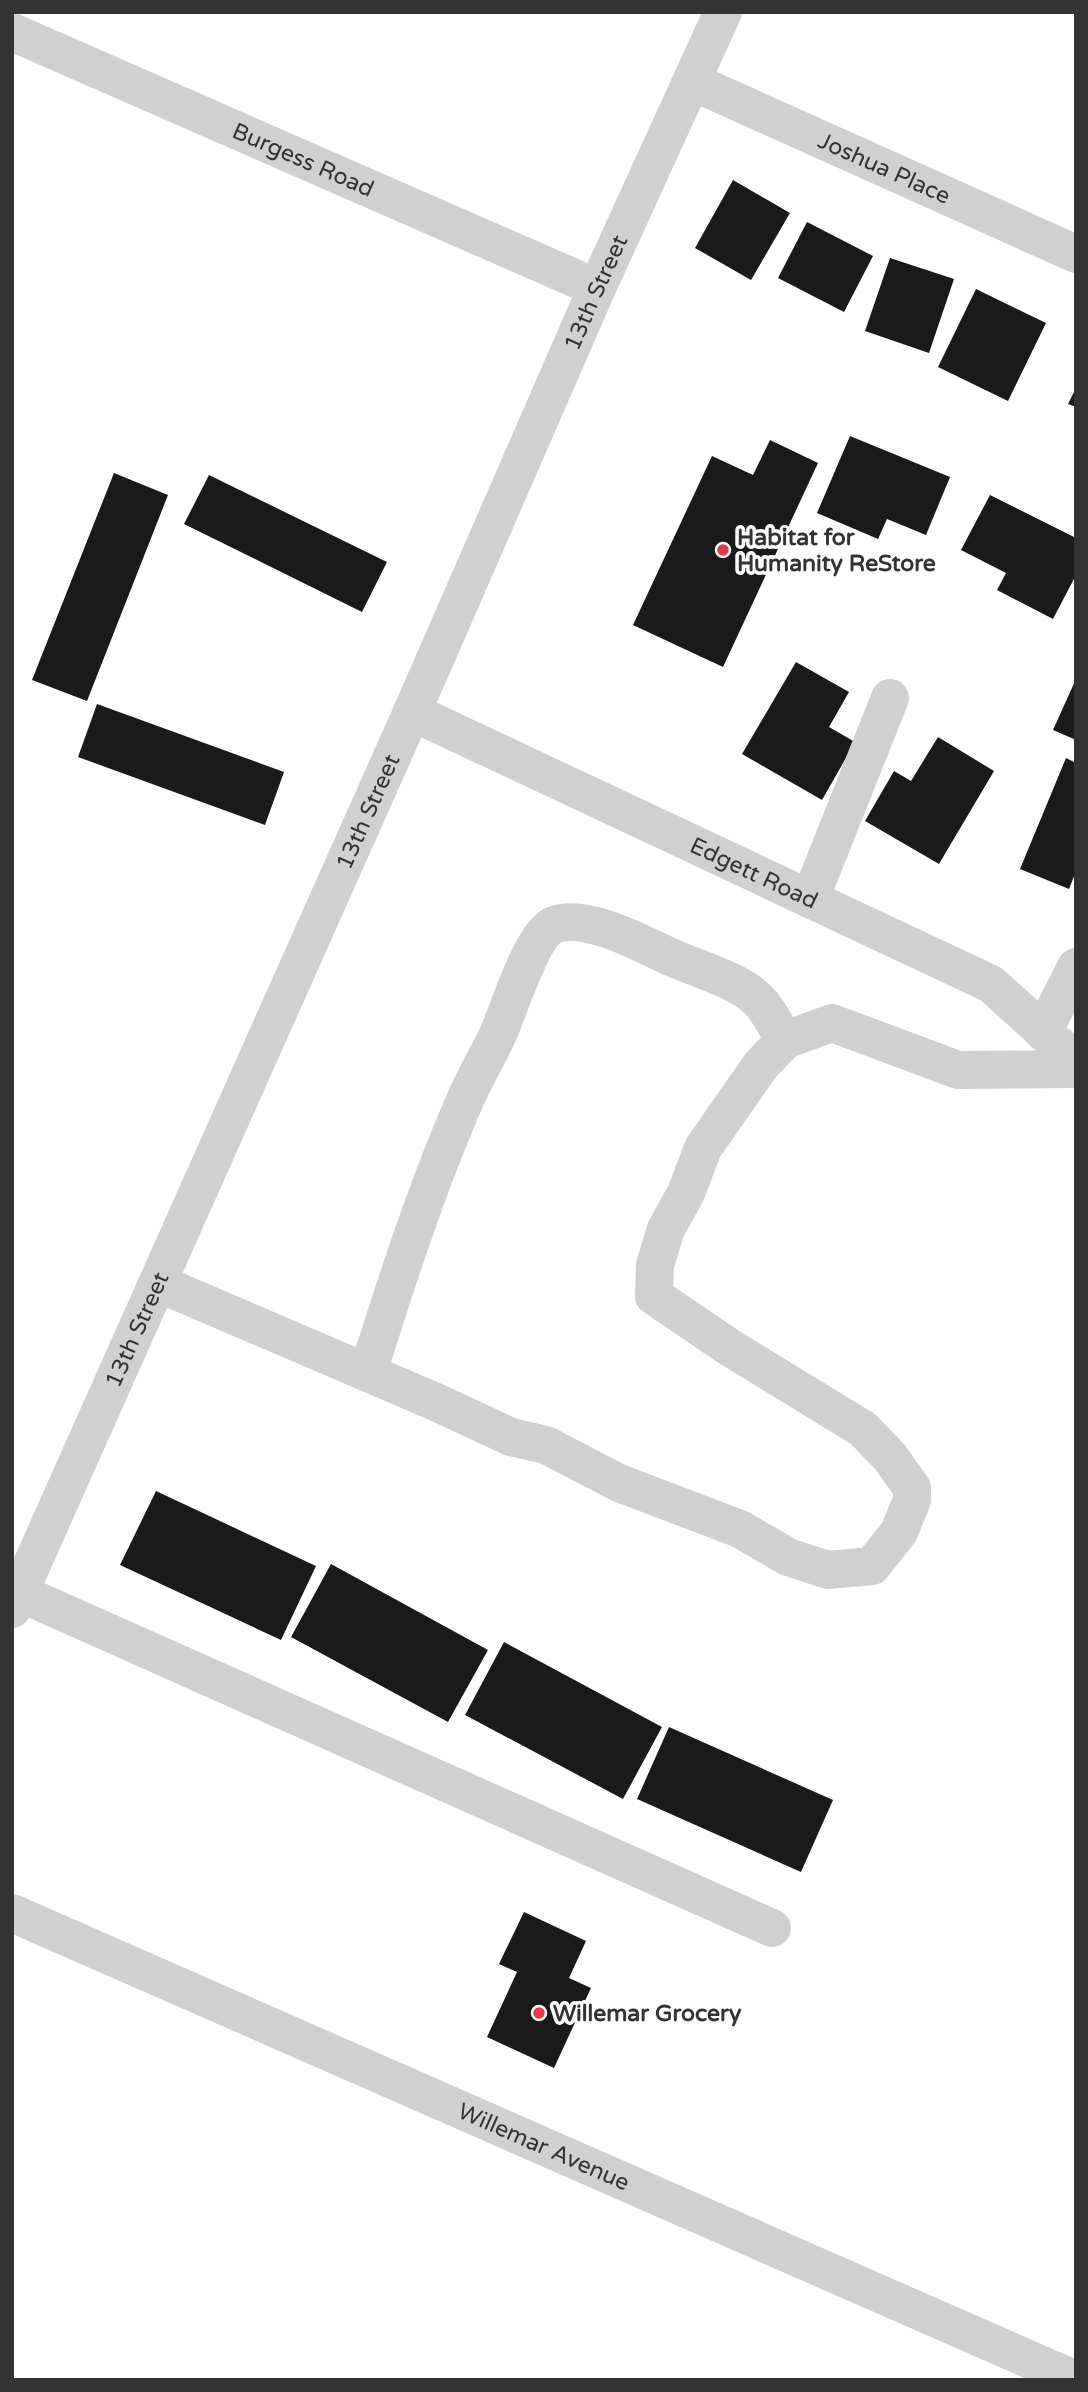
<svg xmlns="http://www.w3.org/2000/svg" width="1088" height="2392" viewBox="0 0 1088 2392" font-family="'Varela Round',sans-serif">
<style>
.building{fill:#1a1a1a}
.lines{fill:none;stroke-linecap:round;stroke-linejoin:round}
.minor{stroke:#d0d0d0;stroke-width:38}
.poi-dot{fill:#e63946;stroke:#fff;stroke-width:2.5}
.labels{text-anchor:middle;stroke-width:7;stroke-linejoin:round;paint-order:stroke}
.street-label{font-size:23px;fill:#333;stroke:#fff}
.poi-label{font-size:23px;font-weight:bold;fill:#333;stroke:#fff;text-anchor:start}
</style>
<rect width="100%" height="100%" fill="#fff"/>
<path class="building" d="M733 180 790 213 751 280 695 248Z
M807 222 873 256 844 312 778 278Z
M890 258 954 279 929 353 865 331Z
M976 289 1046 323 1008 401 938 367Z
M1076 388V407L1068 404Z
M850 436 950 477 926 535 887 519 878 539 817 513Z
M770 440 818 463 723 667 633 625 712 456 753 475Z
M114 473 168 495 87 701 32 680Z
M209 475 387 562 362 612 184 524Z
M990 495 1076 538V575L1053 619 997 590 1006 573 961 550Z
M796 662 849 692 829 727 855 742 822 800 742 754Z
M1076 679V740L1053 730Z
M97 704 284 772 265 825 78 757Z
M938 737 994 771 939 864 865 821 894 771 911 781Z
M1066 758 1076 763V871L1069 889 1020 869Z
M156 1491 316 1566 281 1640 120 1565Z
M331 1564 488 1650 448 1722 291 1637Z
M504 1642 662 1727 623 1799 465 1715Z
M669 1727 833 1800 801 1872 637 1799Z
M524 1912 586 1941 569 1978 591 1988 554 2068 487 2037 517 1972 499 1964Z"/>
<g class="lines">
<g class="minor">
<path id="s1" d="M12 32 597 288"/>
<path id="s2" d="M693 82 1076 254"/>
<path id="s3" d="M412 712 991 984 1076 1061"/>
<path d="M810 899 890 698"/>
<path d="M1043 1032 1076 967"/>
<path d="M785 1040 832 1023 958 1070 1076 1069"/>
<path d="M158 1283 438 1403 511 1437 546 1445 619 1483 740 1529 788 1557 828 1570 872 1566 899 1532 912 1500V1488L890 1457 863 1429 729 1347 654 1296 655 1265 666 1229 686 1193 703 1148 761 1065 785 1040C777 1029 771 1015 762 1004 743 980 692 968 664 954 637 941 583 913 554 925 532 934 509 1009 499 1032 489 1054 476 1075 466 1098 427 1187 397 1280 368 1372"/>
<path d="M20 1593 772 1928"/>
<path id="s4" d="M12 1609 412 712 597 288 723 12"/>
<path id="s5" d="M12 1913 1076 2380"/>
</g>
</g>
<g class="poi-dot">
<circle cx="723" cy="550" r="7"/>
<circle cx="539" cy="2013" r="7"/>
</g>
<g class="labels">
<g class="street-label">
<text dy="8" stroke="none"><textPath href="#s1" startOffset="318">Burgess Road</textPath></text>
<text dy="8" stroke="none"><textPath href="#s2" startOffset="210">Joshua Place</textPath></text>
<text dy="8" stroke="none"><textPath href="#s4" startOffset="1440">13th Street</textPath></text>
<text dy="8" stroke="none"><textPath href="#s4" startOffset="873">13th Street</textPath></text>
<text dy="8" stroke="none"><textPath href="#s3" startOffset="378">Edgett Road</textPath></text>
<text dy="8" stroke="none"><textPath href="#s4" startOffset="306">13th Street</textPath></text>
<text dy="8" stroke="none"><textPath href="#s5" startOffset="581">Willemar Avenue</textPath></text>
</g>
<g class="poi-label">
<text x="737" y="545">Habitat for<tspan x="737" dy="26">Humanity ReStore</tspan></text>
<text x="553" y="2021">Willemar Grocery</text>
</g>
</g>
<rect width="1088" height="2392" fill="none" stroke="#333333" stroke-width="28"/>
</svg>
